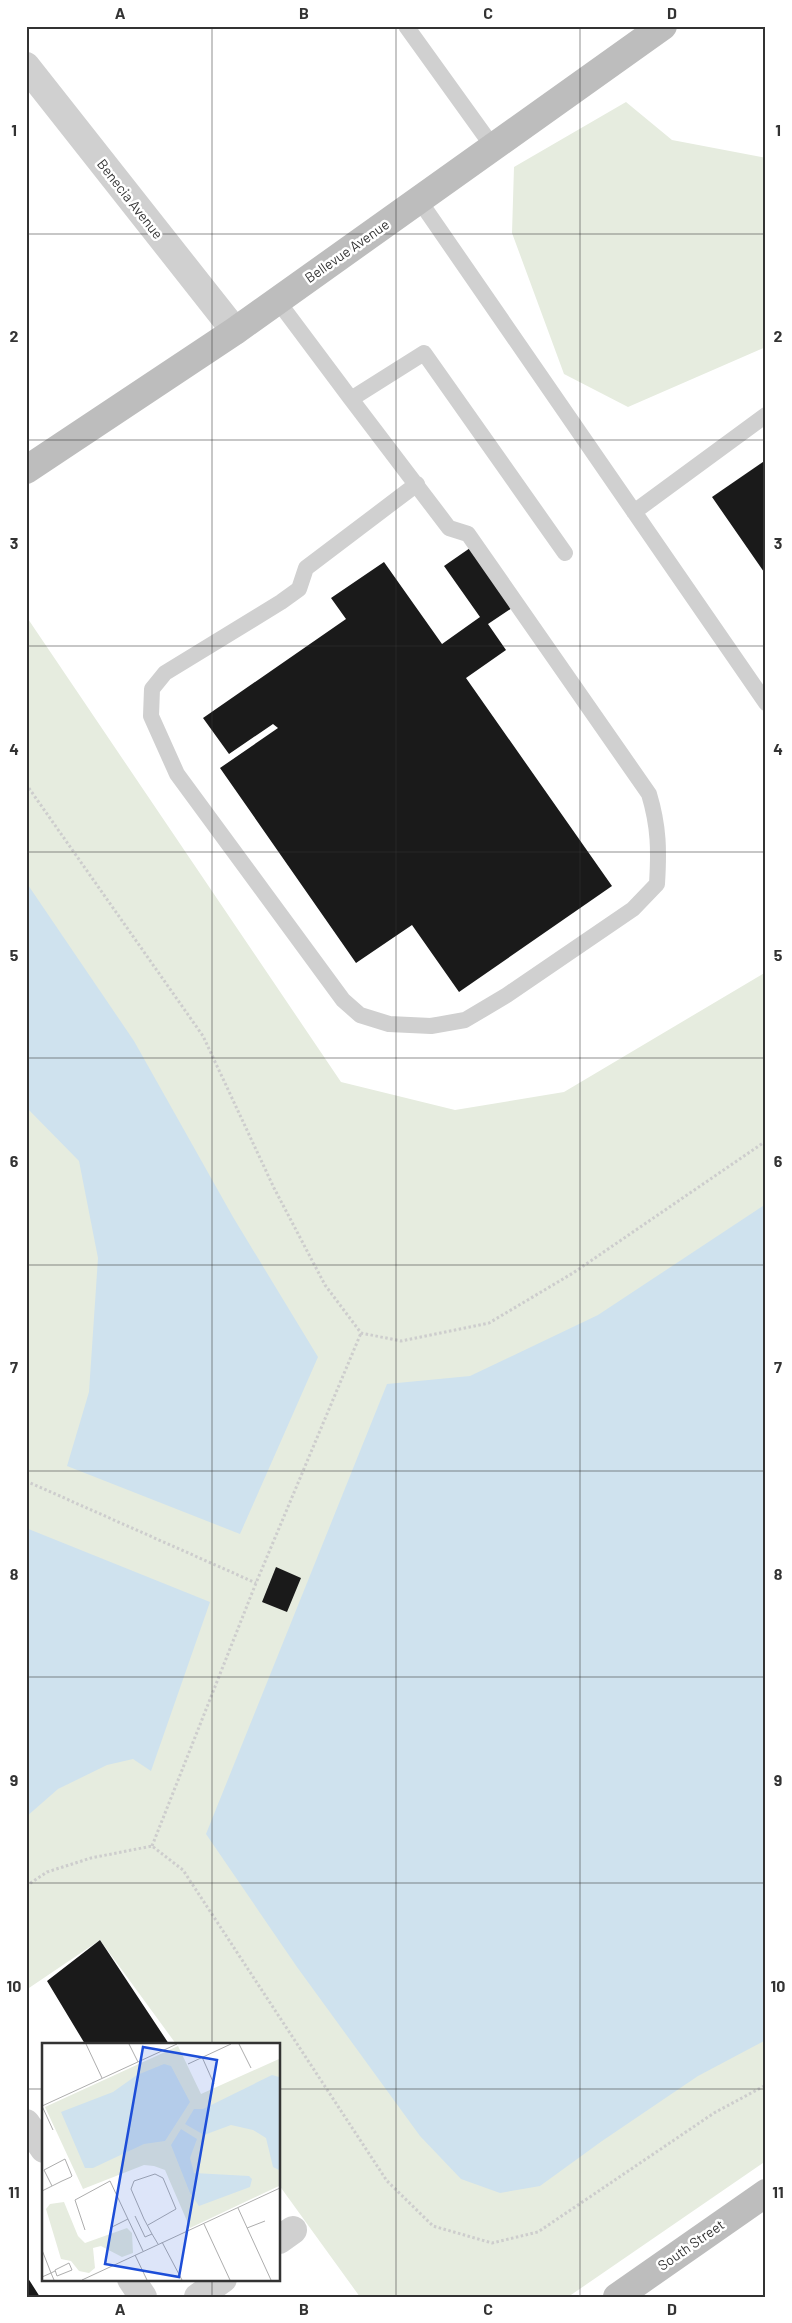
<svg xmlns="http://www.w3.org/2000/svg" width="792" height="2323" viewBox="0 0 792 2323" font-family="Barlow,sans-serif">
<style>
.green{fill:#e6ecdf}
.water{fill:#cfe2ee}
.building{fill:#1a1a1a}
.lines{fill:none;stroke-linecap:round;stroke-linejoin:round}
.path{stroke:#cdcdcd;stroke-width:3;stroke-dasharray:2.5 2.5;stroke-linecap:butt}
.lane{stroke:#d0d0d0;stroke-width:16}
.street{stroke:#d0d0d0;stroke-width:28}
.secondary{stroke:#bdbdbd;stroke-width:28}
.grid{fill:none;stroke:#333;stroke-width:1;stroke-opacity:0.55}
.labels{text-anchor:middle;stroke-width:5;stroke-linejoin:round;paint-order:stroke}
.street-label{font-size:14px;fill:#333;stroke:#fff}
.inset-road{fill:none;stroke:#adadad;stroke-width:1}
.view{fill:#1d4ed8;fill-opacity:0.15;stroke:#1d4ed8;stroke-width:2.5}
.inset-edge{fill:none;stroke:#333;stroke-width:2.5}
.neatline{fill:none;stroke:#333;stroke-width:2}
.grid-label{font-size:16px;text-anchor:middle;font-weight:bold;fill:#333}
</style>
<rect width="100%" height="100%" fill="#fff"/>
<path class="green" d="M626 102 672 140 766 158V347L628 407 564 374 512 233 514 167Z
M26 616 341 1082 455 1110 564 1092 766 972V2161L568 2297H360L279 2185V2044H176L100 1940 26 1990Z"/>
<path class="water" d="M26 882 134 1041 233 1217 318 1357 240 1534 67 1466 89 1392 98 1258 79 1161 26 1107Z
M766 1204V2040L698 2076 602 2141 540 2186 500 2193 461 2179 420 2136 297 1967 206 1834 387 1384 470 1376 598 1315Z
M26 1528 210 1602 151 1771 133 1759 107 1765 58 1789 26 1817Z"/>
<path class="building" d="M766 460V575L712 497Z
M470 548 512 608 488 624 506 650 466 678 612 886 459 992 412 925 356 963 220 768 278 728 273 724 229 754 203 718 346 619 331 598 384 562 442 644 480 617 444 566Z
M276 1567 301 1578 287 1612 262 1602Z
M100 1940 169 2044H85L47 1981Z
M26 2275 40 2297H26Z"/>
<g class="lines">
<path class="path" d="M26 784 203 1036 274 1188 325 1285 361 1333 401 1341 489 1323 573 1273 766 1141
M26 1481 256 1583
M152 1846 256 1583 361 1333
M26 1886 47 1872 91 1858 152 1846 183 1870 387 2181 433 2226 492 2243 538 2232 714 2113 766 2085"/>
<path class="lane" d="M406 26 493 147
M419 200 766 703
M277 300 351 399 424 353 565 553
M351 399 449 528 468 534 649 794C659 827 659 851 657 884L633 909 507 995 465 1020 431 1026 389 1024 360 1015 343 1000 177 774 151 716 152 689 165 673 281 602 299 589 306 568 417 484
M634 512 766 415"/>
<path class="street" d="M26 66 235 331
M26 2123 44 2149
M279 2240 293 2230
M131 2279 143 2297
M198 2297 223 2279"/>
<path class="secondary" d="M26 470 235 331 663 26
M617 2297 766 2193"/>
</g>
<path class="grid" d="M212 26V2044M396 26V2297M580 26V2297M26 234H766M26 440H766M26 646H766M26 852H766M26 1058H766M26 1265H766M26 1471H766M26 1677H766M26 1883H766M26 2089H44M279 2089H766M212 2279V2297"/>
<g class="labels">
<g class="street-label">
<text transform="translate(130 199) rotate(52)" y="5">Benecia Avenue</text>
<text transform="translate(347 251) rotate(-35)" y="5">Bellevue Avenue</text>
<text transform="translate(691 2245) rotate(-35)" y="5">South Street</text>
</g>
</g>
<g transform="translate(42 2043)">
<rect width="238" height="238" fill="#fff"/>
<path d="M136 3 159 51 237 16V143L148 185 123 127 112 123 102 122 41 146 3 64ZM22 159 36 193 43 200 85 185 90 190 91 210 80 214 59 203 51 205 53 225 47 230 37 228 29 218 19 216 4 166 8 161Z" fill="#e6ecdf"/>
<path d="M122 21 129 23 148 59 123 98 102 101 51 125H43L19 69 71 49 95 32ZM230 32 237 34V127L231 124 224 95 211 87 189 82 162 92 143 81 152 66H161ZM139 86 155 96 148 115 152 130 207 133 210 136 208 144 157 163 148 150 129 102Z" fill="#cfe2ee"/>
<path class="inset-road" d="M44 1 60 35M87 1 96 19M197 1 209 25M160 14 172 41M146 21 189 1M0 63 135 1M0 63 11 87M0 148 20 138 29 134 30 133 23 116 2 127 10 143M196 165 229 237M93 173 103 194 110 191 116 201M162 181 188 237M106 182 134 166 121 135 113 131 92 138 89 146 102 176 110 191M68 185 86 176M205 185 223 178M43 187 33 157 68 138 101 208M120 199 140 237M0 207 9 230 13 228M93 212 105 237M27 220 30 227 15 233 13 227ZM0 234 9 230 12 237M40 237 238 145"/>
<path class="view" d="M101 4 175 17 137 234 63 221Z"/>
<rect width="238" height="238" class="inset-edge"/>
</g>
<rect width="792" height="2323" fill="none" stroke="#ffffff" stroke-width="55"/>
<rect x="28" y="28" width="736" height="2268" class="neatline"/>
<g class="grid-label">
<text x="120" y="19">A</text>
<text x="304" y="19">B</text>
<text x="488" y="19">C</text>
<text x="672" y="19">D</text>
<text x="14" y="136">1</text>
<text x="778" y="136">1</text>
<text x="14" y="342">2</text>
<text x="778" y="342">2</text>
<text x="14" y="549">3</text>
<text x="778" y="549">3</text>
<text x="14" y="755">4</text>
<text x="778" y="755">4</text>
<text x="14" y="961">5</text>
<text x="778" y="961">5</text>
<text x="14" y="1167">6</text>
<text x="778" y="1167">6</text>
<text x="14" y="1373">7</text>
<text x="778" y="1373">7</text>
<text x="14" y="1580">8</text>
<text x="778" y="1580">8</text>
<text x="14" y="1786">9</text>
<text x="778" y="1786">9</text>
<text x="14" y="1992">10</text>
<text x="778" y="1992">10</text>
<text x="14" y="2198">11</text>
<text x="778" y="2198">11</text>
<text x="120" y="2315">A</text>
<text x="304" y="2315">B</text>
<text x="488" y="2315">C</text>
<text x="672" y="2315">D</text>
</g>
</svg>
